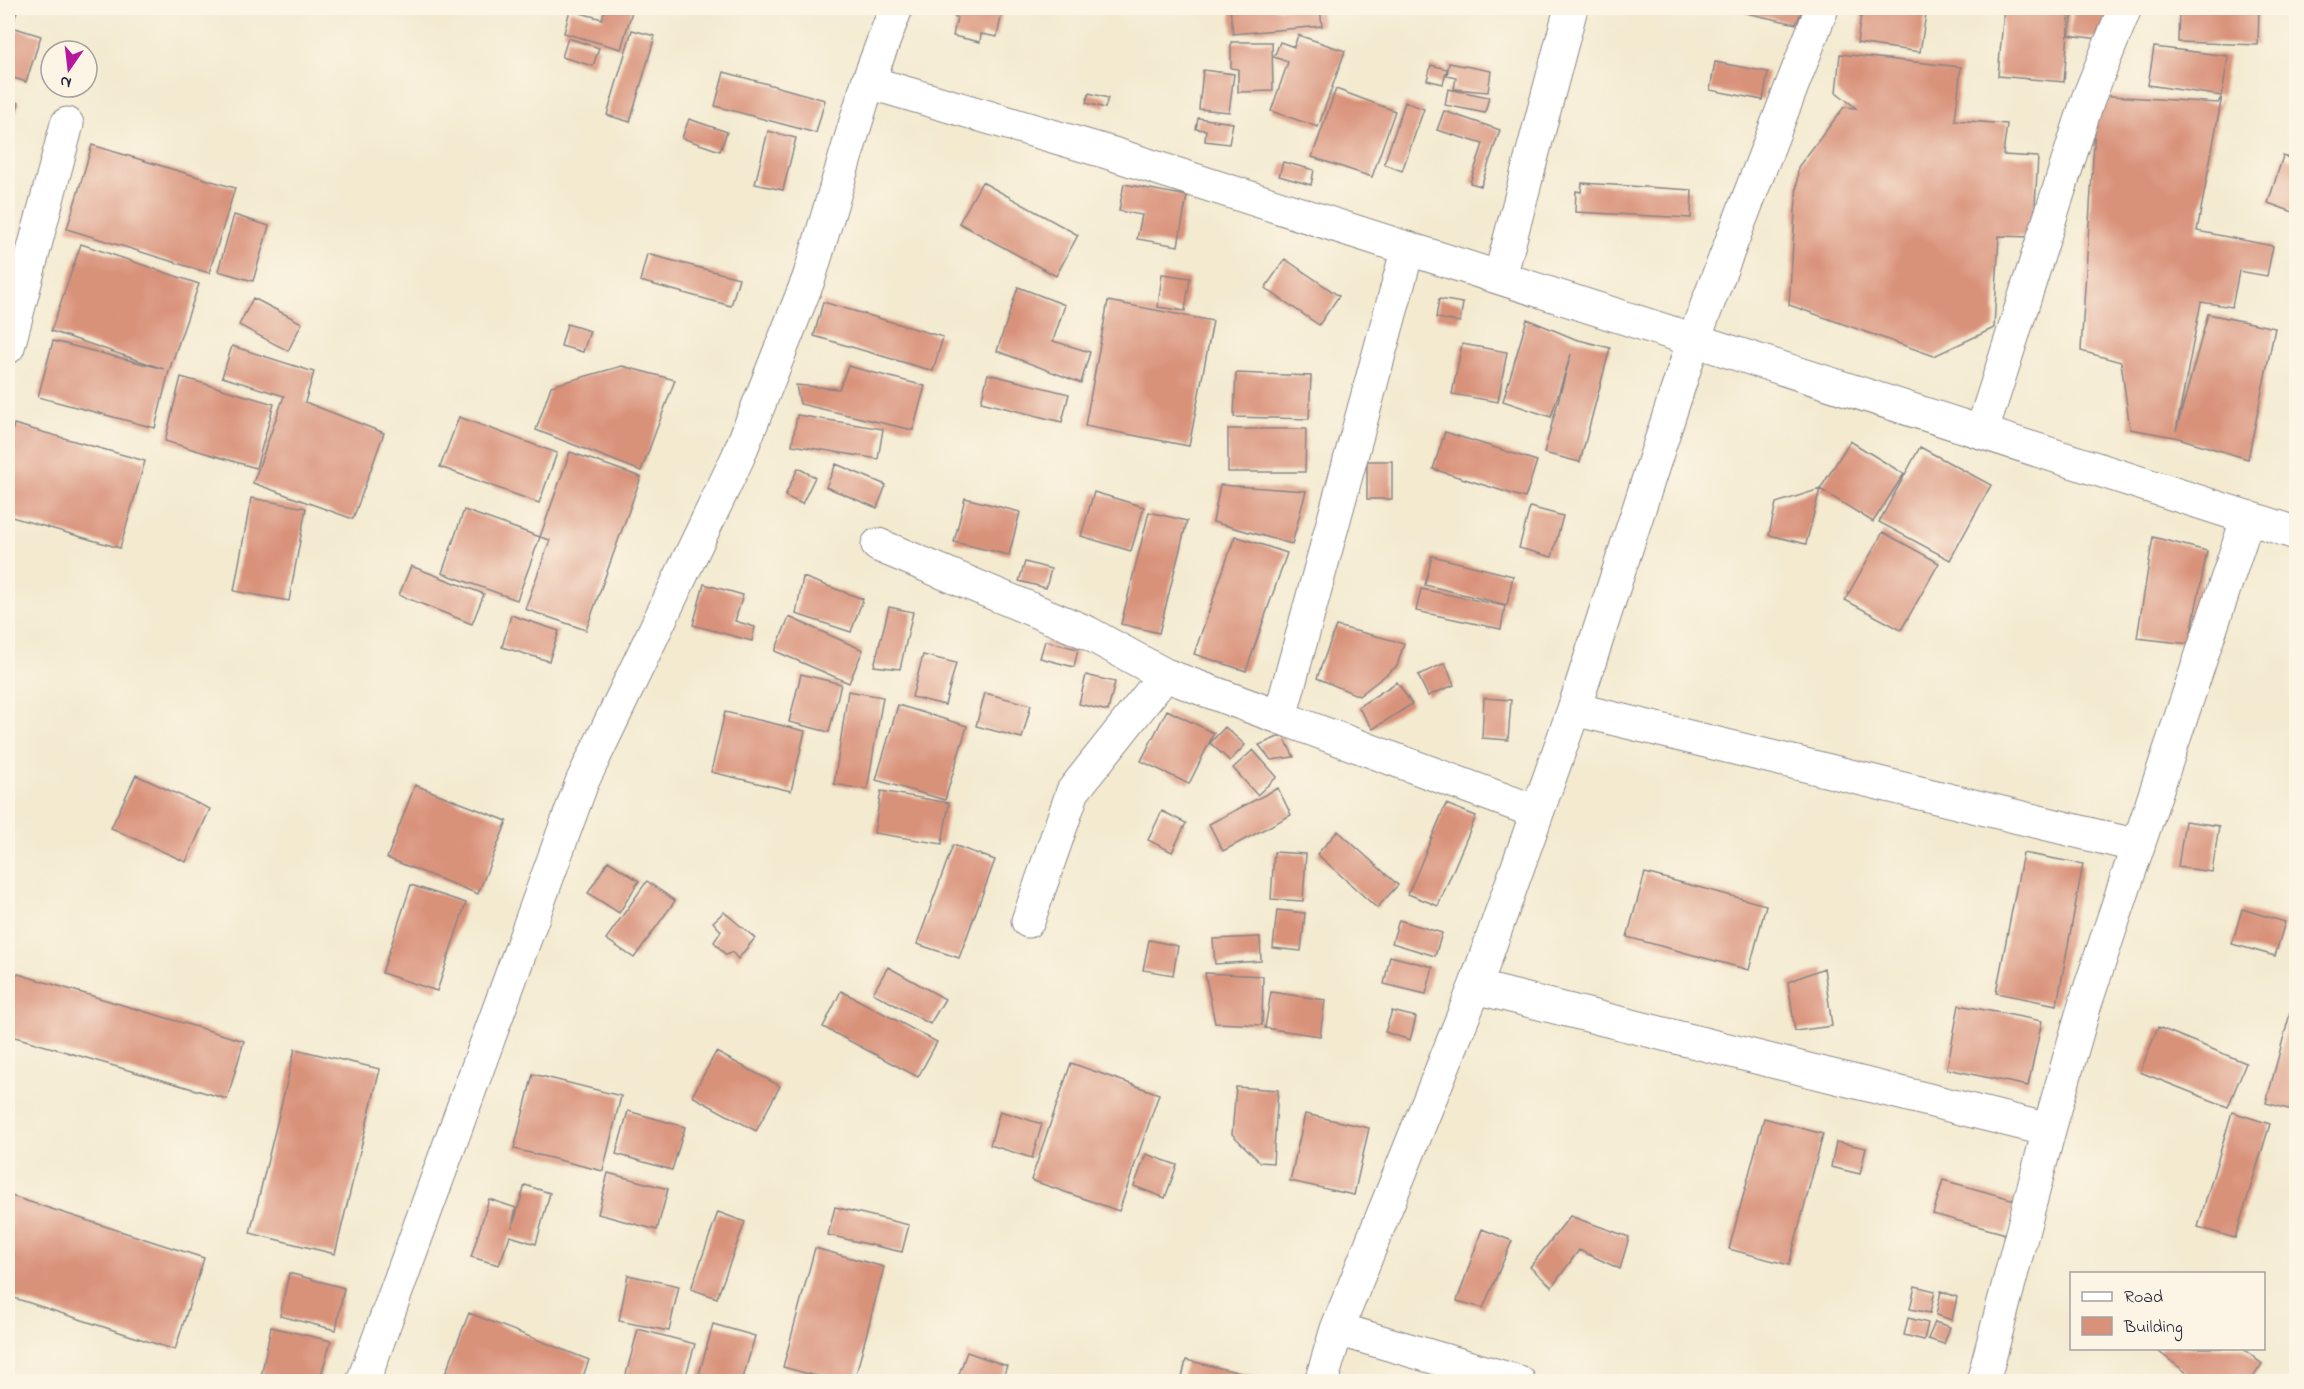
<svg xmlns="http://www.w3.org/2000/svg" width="2304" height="1389" viewBox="0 0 2304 1389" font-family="'Indie Flower',sans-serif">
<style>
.building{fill:#d9927a}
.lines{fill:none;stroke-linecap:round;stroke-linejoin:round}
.minor-casing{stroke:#8a8686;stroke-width:35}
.minor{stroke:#fff;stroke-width:33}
</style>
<rect width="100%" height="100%" fill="#fcf5e5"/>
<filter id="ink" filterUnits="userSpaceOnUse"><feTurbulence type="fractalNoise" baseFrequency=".0167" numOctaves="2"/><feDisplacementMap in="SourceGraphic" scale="12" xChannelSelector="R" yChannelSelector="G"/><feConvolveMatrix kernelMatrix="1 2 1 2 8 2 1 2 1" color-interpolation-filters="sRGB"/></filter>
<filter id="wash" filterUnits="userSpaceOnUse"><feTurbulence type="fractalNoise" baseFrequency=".008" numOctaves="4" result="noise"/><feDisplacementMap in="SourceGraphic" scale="24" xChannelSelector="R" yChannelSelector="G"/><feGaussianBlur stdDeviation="1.35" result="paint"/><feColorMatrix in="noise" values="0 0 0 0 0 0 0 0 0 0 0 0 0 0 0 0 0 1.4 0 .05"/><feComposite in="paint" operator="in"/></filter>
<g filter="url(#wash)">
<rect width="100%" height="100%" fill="#f3ead0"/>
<g id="blocks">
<path class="building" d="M8 8H18L12 27 41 36 26 82 8 76Z
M605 8H633L621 49 564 33 570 10 602 19Z
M941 8H988V10L1002 13 997 37 981 34 980 42 953 36 957 17 940 13Z
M1230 8H1320L1322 26 1233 34Z
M1749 8H1803L1796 24 1746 13Z
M1862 8H1927L1920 52 1857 43Z
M2004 8H2070L2064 82 1998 76Z
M2074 8H2111L2106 40 2069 35Z
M2179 8H2259L2258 45 2178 42Z
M632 30 655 36 630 122 607 115Z
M1298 35 1345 51 1318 127 1271 111 1288 62 1274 57 1280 42 1294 47Z
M568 38 599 48 593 66 562 57Z
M1231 42H1272L1273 91 1238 92V69L1231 68Z
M2154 47 2228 56 2222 96 2148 85Z
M1840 54 1961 67 1955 120 2007 124 2003 155 2038 157 2033 237 1999 236 1994 328 1934 356 1789 305 1798 167 1844 107 1856 108 1836 92Z
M1715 62 1768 72 1763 100 1710 90Z
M1449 63 1491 71 1488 92 1454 89 1456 78 1447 76Z
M1431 65 1447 69 1443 84 1427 80Z
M1203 70 1234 74 1229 112 1199 109Z
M724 72 825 100 816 133 715 106Z
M1336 89 1395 111 1372 177 1312 157Z
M1448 89 1489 97 1485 113 1445 105Z
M1089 93 1108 98 1105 108 1086 103Z
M2097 95 2218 103 2222 96 2197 231 2273 246 2267 276 2239 271 2232 307 2201 302 2176 431 2208 314 2275 328 2248 459 2175 437 2130 429 2121 362 2081 351Z
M8 99 19 103 8 137Z
M1405 102 1424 109 1402 171 1384 164Z
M1444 111 1500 130 1481 186 1470 183 1483 144 1437 130Z
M1198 118 1233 123 1229 144 1205 141 1206 130 1196 129Z
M689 119 727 132 720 151 682 138Z
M768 131 796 138 783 190 755 184Z
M92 145 235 188 209 273 67 229Z
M2283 156 2296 161V213L2268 203Z
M1283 162 1314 170 1311 185 1279 176Z
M982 182 1078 235 1056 276 959 223Z
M1582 183 1692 190 1691 218 1575 212 1576 191 1581 192Z
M1124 184 1187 196 1178 246 1137 239 1142 215 1119 211Z
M234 215 269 226 253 281 218 271Z
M81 244 199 284 169 371 155 428 38 397 53 341 164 369 51 331Z
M647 254 739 278 731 306 640 281Z
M1285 259 1339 296 1319 325 1265 288Z
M1162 274 1190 278 1185 311 1158 307Z
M1018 287 1065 305 1053 341 1090 352 1081 383 997 351Z
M253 298 302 323 288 351 239 325Z
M1439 299 1463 303 1460 322 1436 318Z
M1108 301 1213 321 1189 446 1085 426Z
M823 302 943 337 933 371 814 336Z
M1527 319 1575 339 1610 348 1580 462 1544 453 1571 354 1551 417 1503 401Z
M567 324 590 331 583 352 561 346Z
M1462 344 1507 352 1498 402 1452 394Z
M232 346 314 372 305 402 384 433 353 519 253 483 284 396 222 377Z
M622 366 675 380 641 471 536 430 551 386Z
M848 366 925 386 913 430 800 404 796 385 839 389Z
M1236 373 1311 376 1309 419 1234 417Z
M988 374 1069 394 1062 422 981 402Z
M181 377 274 404 256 468 165 441Z
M797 415 883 429 878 459 792 445Z
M459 417 557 453 539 503 440 467Z
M14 424 145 461 120 548 8 516V447Z
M1228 429H1306L1305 472H1228Z
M1445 432 1537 461 1525 498 1433 469Z
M1850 441 1904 474 1873 522 1820 489Z
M1920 447 1991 485 1950 560 1879 522Z
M570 452 641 477 586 630 525 609 550 540 540 537 517 600 442 573 464 510 540 537Z
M1367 461H1392V499H1367Z
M836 464 886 485 877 508 826 487Z
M798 468 815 477 802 504 785 496Z
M1220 485 1306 491 1292 544 1213 522Z
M1820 489 1806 544 1769 535 1776 503Z
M1094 492 1144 507 1131 551 1081 536Z
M251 498 306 508 289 601 234 591Z
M965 498 1020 512 1009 555 954 542Z
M1530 507 1563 516 1552 557 1519 548Z
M1149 512 1187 521 1159 633 1121 624Z
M1883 532 1939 563 1901 630 1845 600Z
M1235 536 1287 553 1246 671 1194 654Z
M2153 537 2207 551 2189 644 2137 638Z
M1432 556 1513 576 1507 605 1425 585Z
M1025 562 1051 569 1046 588 1019 581Z
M411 566 484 594 472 624 399 595Z
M803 577 863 599 851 632 796 614Z
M704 584 743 595 735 621 755 627 752 641 693 625Z
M1421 589 1505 606 1501 629 1416 611Z
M889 607 913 612 900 669 874 666Z
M511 615 559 631 549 661 502 647Z
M789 617 863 650 849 683 775 651Z
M1336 626 1404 643 1397 666 1359 696 1317 678Z
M1045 641 1078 649 1074 667 1040 658Z
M923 655 956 663 945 705 912 697Z
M1445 663 1454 685 1428 696 1418 675Z
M801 674 841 684 829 732 789 722Z
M1086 675 1115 682 1108 711 1079 704Z
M1397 682 1412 704 1373 729 1358 707Z
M848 691 883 697 867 790 834 784Z
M985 693 1031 705 1022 738 976 726Z
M1484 698 1511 700 1508 740 1482 738Z
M898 705 967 726 945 800 876 780Z
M1167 710 1214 733 1189 784 1141 761Z
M725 712 805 731 791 791 711 772Z
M1225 727 1245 745 1230 761 1210 743Z
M1283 735 1294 757 1271 760 1259 745Z
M1253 750 1277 777 1257 795 1233 768Z
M136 775 210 809 186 862 111 828Z
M415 785 507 821 478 894 387 858Z
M1278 788 1291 815 1223 851 1209 824Z
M881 791 949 803 942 844 874 833Z
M1446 804 1476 816 1438 906 1408 894Z
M1162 811 1186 823 1172 852 1148 840Z
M2185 821 2219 826 2212 872 2178 867Z
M1338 831 1398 885 1377 908 1317 854Z
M953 845 995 860 959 958 917 944Z
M1274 852 1306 854 1303 901 1271 899Z
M2023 853 2083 864 2057 1005 1996 993Z
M608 861 639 881 619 913 588 893Z
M1645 873 1766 905 1749 970 1627 937Z
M647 881 675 901 634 958 606 939Z
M411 885 466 903 437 991 382 973Z
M2242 909 2285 922 2275 956 2232 944Z
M1277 910 1305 913 1301 951 1273 948Z
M724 912 755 938 738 959 732 952 726 955 714 942 721 931 713 922Z
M1399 920 1442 933 1435 956 1392 943Z
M1260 937 1261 961 1215 964 1213 939Z
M1149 940 1178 946 1173 975 1143 970Z
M1390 956 1433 967 1426 994 1384 984Z
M888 967 945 999 930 1024 873 993Z
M1824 968 1832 1026 1795 1031 1788 982Z
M8 971 244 1041 227 1099 8 1035Z
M1205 973 1263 976 1262 1025 1215 1023Z
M841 991 937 1042 918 1077 823 1027Z
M1271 992 1325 1000 1320 1036 1265 1028Z
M2293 1002 2296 1003V1111L2266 1103Z
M1959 1005 2042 1021 2028 1086 1947 1069Z
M1392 1011 1416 1017 1410 1040 1385 1032Z
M2158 1027 2246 1063 2228 1107 2140 1072Z
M295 1049 380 1069 335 1254 250 1233Z
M716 1052 780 1086 756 1131 692 1096Z
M1071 1063 1159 1094 1119 1211 1031 1180Z
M533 1074 621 1096 603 1171 514 1149Z
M1236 1087 1278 1090 1273 1163 1260 1162 1232 1134Z
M628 1111 685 1127 672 1170 616 1154Z
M1000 1111 1042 1124 1032 1158 990 1145Z
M2232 1112 2270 1124 2235 1238 2198 1227Z
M1305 1114 1369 1128 1354 1195 1290 1181Z
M1764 1118 1823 1134 1789 1265 1729 1249Z
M1836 1142 1866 1148 1860 1174 1831 1167Z
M1146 1154 1177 1165 1165 1198 1134 1186Z
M608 1173 668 1189 657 1230 598 1214Z
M1943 1180 2015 1200 2006 1234 1933 1214Z
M525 1185 550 1193 536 1244 510 1236 499 1265 471 1257 489 1199 516 1208 512 1228Z
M8 1195 204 1258 175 1350 8 1296Z
M835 1207 909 1225 902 1252 828 1235Z
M718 1212 745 1222 717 1298 691 1289Z
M1570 1216 1629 1237 1620 1269 1579 1250 1552 1287 1530 1267Z
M1482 1229 1512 1241 1483 1308 1457 1301Z
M815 1248 884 1267 854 1382H838L783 1367Z
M289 1273 344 1288 336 1330 280 1316Z
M628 1275 679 1286 669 1331 619 1321Z
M1915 1286 1935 1291 1930 1313 1910 1309Z
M1941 1291 1957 1297 1952 1320 1936 1315Z
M469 1313 589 1360 581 1382H442Z
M1908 1318 1928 1323 1924 1340 1904 1335Z
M1935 1322 1950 1327 1944 1344 1928 1339Z
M713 1324 755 1336 742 1382H697Z
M271 1327 331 1341 319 1382H260Z
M638 1329 695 1344 684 1382H624Z
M2161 1348H2242L2262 1364 2250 1382H2199L2159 1352Z
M967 1352 1007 1366 1001 1382H956Z
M1186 1360 1275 1381V1382H1181Z"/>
</g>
</g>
<g filter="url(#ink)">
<use href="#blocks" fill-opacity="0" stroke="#8a8686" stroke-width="1.5"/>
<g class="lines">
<defs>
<path id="minor" d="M868 82 1110 153 2296 533
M1500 277 1571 8
M8 347 67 124
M1982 431 2088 99 2125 8
M878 545 1088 633 1165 675 1537 812
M1574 709 2138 846
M1280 717 1408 248
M1028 921 1073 791 1165 675
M1475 987 2049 1130 2085 1004 2248 517
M1337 1329 1519 1382
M363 1382 582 782 738 457 809 278 868 82 896 8
M1321 1382 1337 1329 1475 987 1574 709 1694 339 1822 8
M1983 1382 2049 1130"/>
</defs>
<use href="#minor" class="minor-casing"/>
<use href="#minor" class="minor"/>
</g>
</g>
<rect width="2304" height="1389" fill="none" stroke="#fcf5e5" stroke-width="30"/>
<rect x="2070" y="1272" width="195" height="78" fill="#fcf5e5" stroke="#a5a1a1" stroke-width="1.5"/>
<rect x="2082" y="1292" width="30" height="9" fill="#ffffff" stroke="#a5a1a1" stroke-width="1.5"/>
<text x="2124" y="1302" font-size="18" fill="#22223b">Road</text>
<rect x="2082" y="1317" width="30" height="18" fill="#d9927a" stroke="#a5a1a1" stroke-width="1.5"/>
<text x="2124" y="1332" font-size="18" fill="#22223b">Building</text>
<g transform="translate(69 69) rotate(194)"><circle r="28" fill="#fcf5e5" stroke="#a5a1a1" stroke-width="1.5"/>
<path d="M0-4.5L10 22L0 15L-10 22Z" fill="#b5179e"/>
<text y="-9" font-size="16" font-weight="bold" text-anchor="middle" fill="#22223b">N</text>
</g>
</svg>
